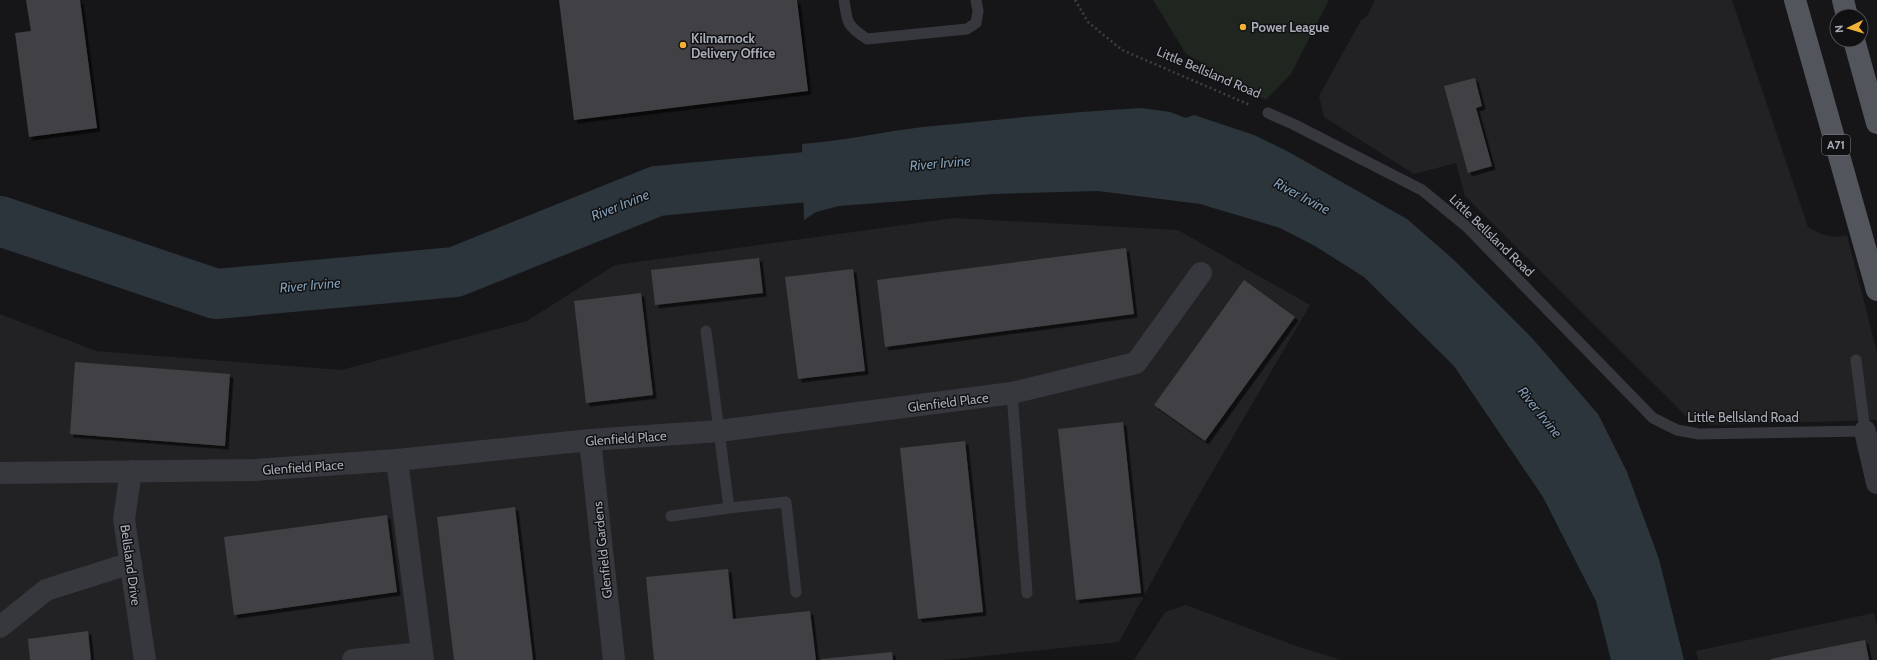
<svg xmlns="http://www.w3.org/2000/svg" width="1877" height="660" viewBox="0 0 1877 660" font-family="Cabin,sans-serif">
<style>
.built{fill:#222225}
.green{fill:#1e261f}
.water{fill:#2c353c}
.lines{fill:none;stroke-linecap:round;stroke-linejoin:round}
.river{stroke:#2c353c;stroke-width:50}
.building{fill:#404145;filter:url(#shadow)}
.path{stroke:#3d3f44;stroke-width:2.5;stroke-dasharray:2 3;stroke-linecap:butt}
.lane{stroke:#37383d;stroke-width:11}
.street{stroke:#37383d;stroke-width:22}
.primary{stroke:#53555c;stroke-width:22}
.poi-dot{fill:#f2b134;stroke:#111113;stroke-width:1.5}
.labels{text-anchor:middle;stroke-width:3;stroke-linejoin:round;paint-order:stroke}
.shield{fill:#111113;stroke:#7b7e86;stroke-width:1}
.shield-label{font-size:12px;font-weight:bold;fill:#a8adb8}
.poi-label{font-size:13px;font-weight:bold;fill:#a8adb8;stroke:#111113;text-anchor:start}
.street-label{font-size:13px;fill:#a8adb8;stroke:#111113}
.water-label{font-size:14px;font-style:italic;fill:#7f9bb3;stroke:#111113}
</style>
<defs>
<filter id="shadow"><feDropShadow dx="3.5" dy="3.5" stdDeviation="0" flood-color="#0009"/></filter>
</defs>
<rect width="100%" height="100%" fill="#161618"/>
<path class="built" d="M1375 0H1732L1808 227 1821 234 1834 237 1847 235 1877 352V420L1711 425 1686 416 1465 196 1456 163 1414 174 1324 117 1319 96 1361 20 1367 16Z
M954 218 1178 230 1310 305 1196 500 1119 642 945 660H0V314L96 351 341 370 527 321 615 265Z
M1186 605 1296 646 1341 660H1134L1165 612Z
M1874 613 1877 626V660H1698L1696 651Z"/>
<path class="green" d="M1153 0H1329L1291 74 1266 100 1186 54Z"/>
<path class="water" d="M1141 108 1170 112 1186 118 1194 115 1254 135 1287 151 1407 219 1454 260 1532 338 1598 414 1627 472 1659 559 1684 660H1611L1596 601 1543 497 1454 366 1364 277 1315 246 1280 228 1200 204 1098 191 993 194 839 206 816 212 804 220 802 144C843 141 882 132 923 127 995 120 1068 112 1141 108Z"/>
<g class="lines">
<path class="river" d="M0 221 216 294 455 272 657 191 870 171"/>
</g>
<path class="building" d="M26 0H80L97 128 29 137 15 33 31 31Z
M559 0H797L808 91 574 120Z
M1475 78 1482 106 1476 108 1492 166 1468 173 1444 86Z
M1126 248 1134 314 885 347 877 280Z
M759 258 763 293 655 305 651 270Z
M853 269 865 371 798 379 785 277Z
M1244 280 1295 317 1205 441 1154 405Z
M641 293 653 395 586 403 574 301Z
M75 362 230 374 225 446 70 434Z
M1123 422 1141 593 1076 600 1058 429Z
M965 441 983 612 918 619 900 448Z
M515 507 533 660H454L437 517Z
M387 515 397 592 234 615 224 537Z
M728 569 733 619 810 611 816 660H654L646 577Z
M88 631 91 660H30L28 639Z
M1865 640 1869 660H1771V659Z
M892 652 893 660H821V659Z"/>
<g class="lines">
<path class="path" d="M1075 0 1088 22 1122 50 1250 105"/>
<path class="lane" d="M844 0C847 23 847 26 867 39L967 29 976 23 978 11 976 0
M1268 113 1293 124 1422 190 1467 227 1653 418 1677 430 1699 434 1865 431 1856 360
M706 331 729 508 786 502 796 592
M1012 393 1027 593
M671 516 729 508"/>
<path class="street" d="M1865 431 1877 483
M590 440 614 660
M397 460 423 660
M131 471 124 519 145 660
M0 473 254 470 397 460 590 440 719 431 1012 393 1136 363 1201 273
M0 627 46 590 131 563
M353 660 422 653"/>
<path class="primary" d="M1795 0 1877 290
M1843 0 1847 16
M1854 40 1877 123"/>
</g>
<g class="poi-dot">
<circle cx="1243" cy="27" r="4"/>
<circle cx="683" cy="45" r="4"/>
</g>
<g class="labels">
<rect class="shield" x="1822" y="135" width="28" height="20" rx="3"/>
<g class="shield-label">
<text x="1836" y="149">A71</text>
</g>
<g class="poi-label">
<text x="1251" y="32">Power League</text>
<text x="691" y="43">Kilmarnock<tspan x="691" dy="15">Delivery Office</tspan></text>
</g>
<g class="street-label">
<text transform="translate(1209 72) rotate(23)" y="5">Little Bellsland Road</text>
<text transform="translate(1492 235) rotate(44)" y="5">Little Bellsland Road</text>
<text transform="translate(948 402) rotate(-7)" y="5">Glenfield Place</text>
<text x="1743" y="422">Little Bellsland Road</text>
<text transform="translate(626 438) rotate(-4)" y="5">Glenfield Place</text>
<text transform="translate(303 467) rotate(-4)" y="5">Glenfield Place</text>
<text transform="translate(602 550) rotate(-96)" y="5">Glenfield Gardens</text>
<text transform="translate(131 565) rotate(82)" y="5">Bellsland Drive</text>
</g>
<g class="water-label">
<text transform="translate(940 163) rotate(-5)" y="5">River Irvine</text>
<text transform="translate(1302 196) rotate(28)" y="5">River Irvine</text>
<text transform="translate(620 205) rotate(-22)" y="5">River Irvine</text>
<text transform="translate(310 285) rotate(-5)" y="5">River Irvine</text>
<text transform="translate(1540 412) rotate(51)" y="5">River Irvine</text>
</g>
</g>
<g transform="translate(1849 28) rotate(265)"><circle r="19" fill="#111113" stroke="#4d4f55"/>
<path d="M0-3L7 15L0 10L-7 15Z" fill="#f2b134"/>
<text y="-6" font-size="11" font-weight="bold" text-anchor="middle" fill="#a8adb8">N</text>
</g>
</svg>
